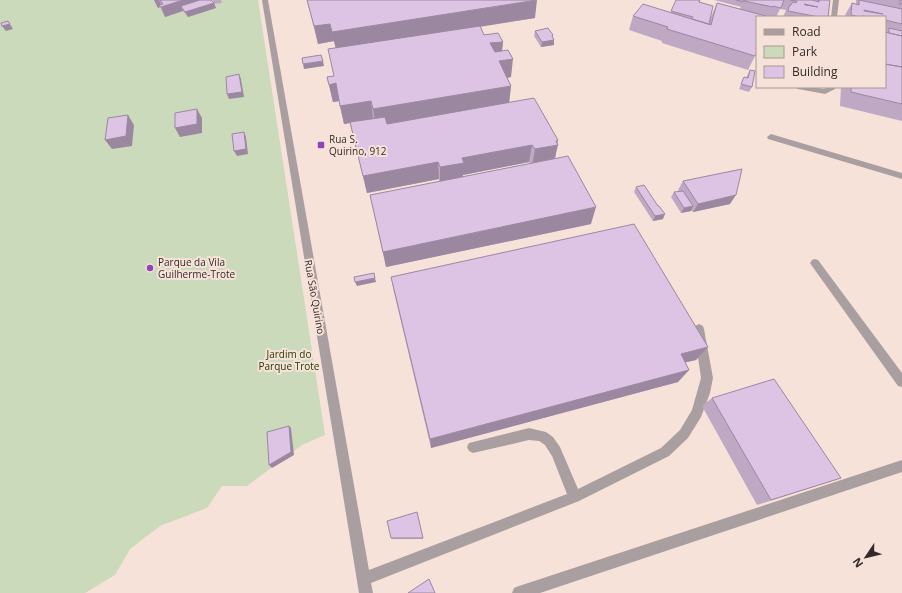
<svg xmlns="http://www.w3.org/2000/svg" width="902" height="593" viewBox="0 0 902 593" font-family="'Open Sans',sans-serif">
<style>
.green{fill:#cbdaba}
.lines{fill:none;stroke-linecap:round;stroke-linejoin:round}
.minor{fill:#a99fa0;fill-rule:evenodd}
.wall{fill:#bea8c4;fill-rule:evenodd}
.shaded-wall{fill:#9b88a0}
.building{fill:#ddc3e4;stroke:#9b88a0;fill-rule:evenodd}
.poi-dot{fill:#8c46ba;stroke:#f7e2d9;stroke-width:1.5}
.labels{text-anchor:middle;stroke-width:4;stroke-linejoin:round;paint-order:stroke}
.poi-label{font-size:10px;fill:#332b28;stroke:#f7e2d9;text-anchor:start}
.street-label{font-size:10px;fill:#332b28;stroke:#f7e2d9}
.park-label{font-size:10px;fill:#263a01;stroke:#f7e2d9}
</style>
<rect width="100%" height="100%" fill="#f7e2d9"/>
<path class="green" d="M0 0H258L325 435 302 445 247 486H222L207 508 160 526 130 549 115 575 85 593H0Z"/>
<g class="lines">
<path class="minor" d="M262 0H268L369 570 567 494 552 456 545 445 539 441 529 440 473 453 469 451 467 447 469 443 529 428 546 432 553 437 560 447 578 489 661 448 680 430 692 410 701 378 694 329 695 326 699 324 703 326 704 329 713 378 710 393 701 417 688 438 669 456 579 501 371 583 373 593H359Z
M833 0H839L837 17H831Z
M794 87H811L824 89 827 87H835V89L825 94 798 89Z
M771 134 902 173V179L768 139 767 137Z
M815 259 818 260 902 373V387L898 386 812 266 810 263 812 260Z
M902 460V472L540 593H512L514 588 519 586Z"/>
</g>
<path class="wall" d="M154 0H211L216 8 188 17 183 11 165 17 160 7 158 8Z
M213 0H221L222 3 214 4Z
M307 0 535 18 480 26 484 35 503 42 502 51 511 77 507 78 511 86 509 103 557 144 555 159 591 224 386 267 370 195 439 182V179L367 193 350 123 344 124 339 101 333 102 327 77 334 76 336 48 334 41 318 44ZM529 162 530 164 463 177V175Z
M676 0 699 2 711 17 717 3 740 9 741 6V7L714 0H830L828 17H783L786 10 780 9 776 17 768 16V17H757L755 56 748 70 662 43V41L629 30 633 16 671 12Z
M856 0H902V121L840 106 841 87H885L886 32 885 31V17H845L846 13 852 3 856 4ZM864 10 883 14 864 11Z
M535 31 553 35V38L554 40V45L541 47 534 36Z
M750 70 752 87 749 92 739 89 744 77 746 78Z
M683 181 730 204 693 212 691 210V211L681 213 671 197 674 192 679 191 678 190Z
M636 187 663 219 653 221 634 192Z
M391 277 708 347 696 360 685 362 689 370 678 382 431 448 394 292Z
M712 398 841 478 757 505 702 406Z
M417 512 423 539H392L391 538Z"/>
<path class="shaded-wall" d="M154 0H159L162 7 159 5 160 7 158 8Z
M183 0H209L181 6 183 11 165 17 161 7Z
M537 0 535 18 336 50 332 32Z
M214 3 216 8 188 17 185 12Z
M8 21 13 29 6 31 2 26Z
M330 24 334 41 318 44 314 26Z
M554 40V45L541 47 542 42Z
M503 42 501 59 489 61 490 43Z
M513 59 511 77 498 79 499 61Z
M323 61 324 66 304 69 303 64Z
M239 74 241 79 244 97 229 99 227 94Z
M336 83 340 101 333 102 329 85Z
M511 86 509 104 376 127 373 109Z
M371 101 373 119 344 124 340 106Z
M197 109 202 118V133L180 137 175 128Z
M128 115 134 125 132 146 112 149 105 140Z
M244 132 246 137 248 154 237 156 234 151Z
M558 140 557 145H558L554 162 532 166 535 149Z
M532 145 529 162 463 175V180L440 184V167L462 158Z
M438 162 439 179 367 193 363 176Z
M736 195 730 204 693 212 698 204Z
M693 206 691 211 681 213 684 208Z
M596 207 591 224 386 267 383 252Z
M665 214 663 219 653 221 655 216Z
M375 278 376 282 357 286 355 282Z
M708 347 696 360 670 366 681 354Z
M689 370 678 382 431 448 430 439Z
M289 426 291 428 294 455 272 468 269 465Z"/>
<path class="building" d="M160 0H183L161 7 159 5 163 4Z
M200 0H211L214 3 185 12 181 6Z
M307 0H537L332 32 330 24 314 26Z
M676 0H700L699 2 713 6 709 24 692 19 693 17 671 11Z
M736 0H744L743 2Z
M745 0H784L781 8 773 6V7L744 1Z
M790 0H812L819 2V0H817H830L828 17H819L788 11 789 6H790L793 2 796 3 797 1ZM804 4 818 7 805 5Z
M859 0 902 9V24L885 20V17H868L862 16V17H860L851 15 852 3 859 5ZM864 10 883 14 864 11Z
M900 0H902V3L900 5Z
M717 3 766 16V17H757V52L755 56 667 29 668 27 633 16 643 4 711 25Z
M8 21 10 24 2 26 1 23Z
M480 26 484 35 498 33 503 42 490 43 495 52 508 50 513 59 499 61 511 86 373 109 371 101 340 106 336 83 329 85 327 77 334 76 328 49Z
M548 28 553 35 552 36 554 40 542 42 535 31Z
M889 28 902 31V36L889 33Z
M885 32 902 36V67L885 64Z
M321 55 323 61 303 64 302 58Z
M885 64 902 67V104L851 92V87H885Z
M750 70 755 71 752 87 741 84 744 77 748 78Z
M239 74 242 92 227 94 226 77Z
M534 98 558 140 556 141 558 145 535 149 532 145 462 158 464 163 440 167 438 162 363 176 350 122 385 117 387 124Z
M197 109V124L175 128V113Z
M128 115 126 136 105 140 108 118Z
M244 132 246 149 234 151 232 134Z
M568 156 596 207 383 252 370 195Z
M742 169 736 195 698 204 683 181Z
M644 185 658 206H659L665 214 655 216 636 187Z
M683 191 693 206 684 208 674 192Z
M634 224 708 347 681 354 689 370 430 439 391 277Z
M374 273 375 278 355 282 354 277Z
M774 379 841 478 771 500 712 398Z
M289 426 291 452 269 465 267 432Z
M417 512 423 538H391L387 521Z
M429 579 435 593H408Z"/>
<g class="poi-dot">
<rect x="317" y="141" width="8" height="8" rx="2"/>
<circle cx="150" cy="268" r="4"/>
</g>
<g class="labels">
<g class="poi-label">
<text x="329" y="143">Rua S.<tspan x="329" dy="12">Quirino, 912</tspan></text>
<text x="158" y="266">Parque da Vila<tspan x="158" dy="12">Guilherme-Trote</tspan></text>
</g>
<g class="street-label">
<text transform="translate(315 297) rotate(80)" y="4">Rua São Quirino</text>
</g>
<g class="park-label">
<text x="289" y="358">Jardim do<tspan x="289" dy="12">Parque Trote</tspan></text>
</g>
</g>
<rect x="756" y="16" width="130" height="72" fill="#f7e2d9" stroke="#a99992"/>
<rect x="764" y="29" width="20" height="6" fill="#a99fa0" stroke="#a99992"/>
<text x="792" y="36" font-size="12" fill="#332b28">Road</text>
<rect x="764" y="46" width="20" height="12" fill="#cbdaba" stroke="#a99992"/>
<text x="792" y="56" font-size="12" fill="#332b28">Park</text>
<rect x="764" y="66" width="20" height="12" fill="#ddc3e4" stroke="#a99992"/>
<text x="792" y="76" font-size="12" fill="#332b28">Building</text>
<g transform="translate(866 557) rotate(235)" stroke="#f7e2d9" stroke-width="3" paint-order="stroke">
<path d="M0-3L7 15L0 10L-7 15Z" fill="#332b28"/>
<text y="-6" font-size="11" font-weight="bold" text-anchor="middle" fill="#332b28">N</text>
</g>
</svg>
